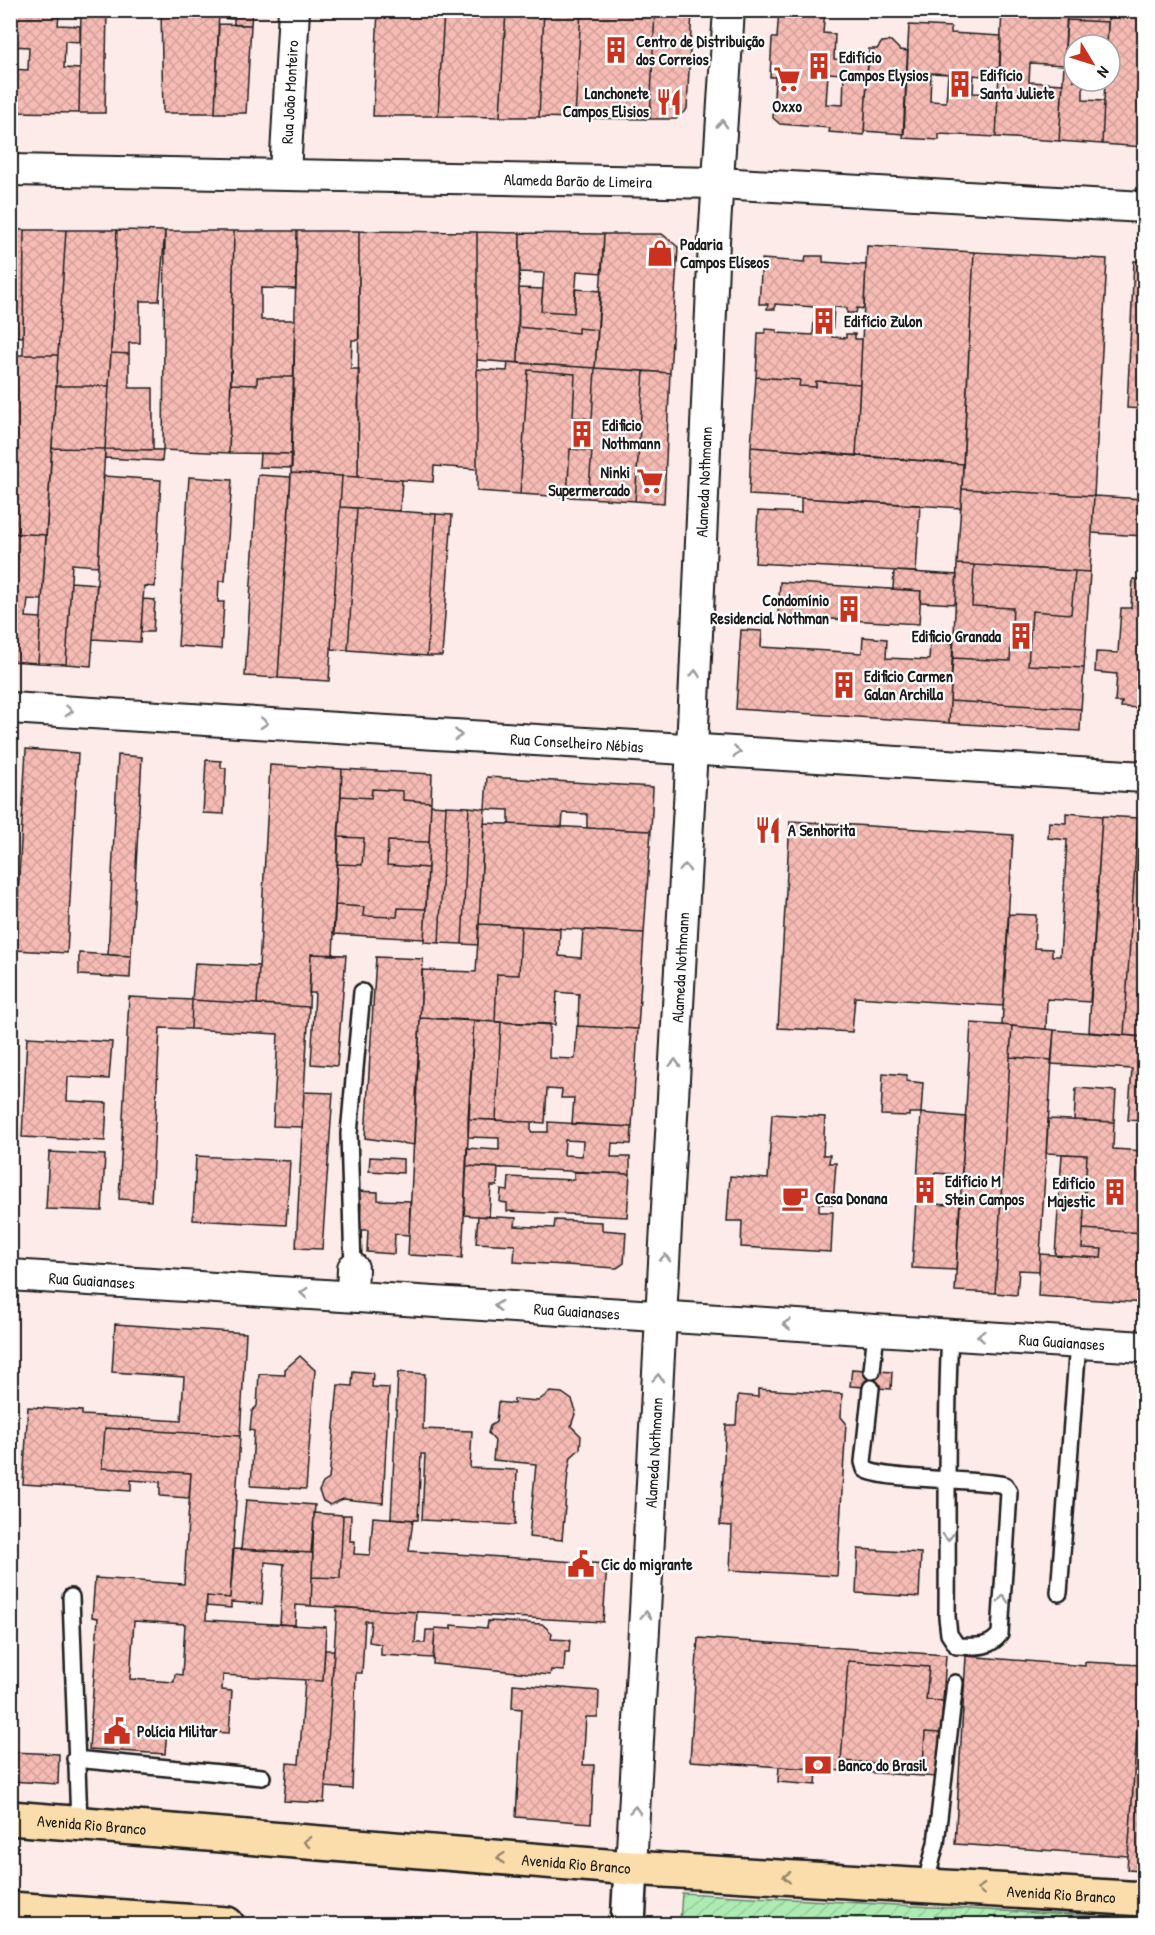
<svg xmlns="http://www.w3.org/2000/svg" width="1155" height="1935" viewBox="0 0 1155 1935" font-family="'Patrick Hand',sans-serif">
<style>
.garden{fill:url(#garden-furrows);stroke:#648468;stroke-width:1.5}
.building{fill:url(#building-cross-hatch);stroke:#1c1c1c;stroke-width:1.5;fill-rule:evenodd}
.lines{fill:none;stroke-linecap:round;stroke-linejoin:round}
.lane-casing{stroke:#1c1c1c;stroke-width:20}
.street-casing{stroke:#1c1c1c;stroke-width:34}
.secondary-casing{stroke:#1c1c1c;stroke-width:38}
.primary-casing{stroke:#1c1c1c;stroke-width:38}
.lane{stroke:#fff;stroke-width:15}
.street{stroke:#fff;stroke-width:30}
.secondary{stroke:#fff;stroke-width:33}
.primary{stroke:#faddab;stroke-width:33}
.oneway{stroke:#999}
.oneway2{stroke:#96866b}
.labels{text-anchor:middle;stroke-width:4.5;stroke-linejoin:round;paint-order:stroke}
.poi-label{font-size:16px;font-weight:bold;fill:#1c1c1c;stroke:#fff;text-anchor:start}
.street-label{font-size:16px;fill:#1c1c1c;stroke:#fff}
</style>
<defs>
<pattern id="garden-furrows" width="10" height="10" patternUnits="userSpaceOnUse" patternTransform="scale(1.5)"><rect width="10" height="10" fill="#adebb3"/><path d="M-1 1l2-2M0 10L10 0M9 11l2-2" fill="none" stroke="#94c999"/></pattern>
<pattern id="building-cross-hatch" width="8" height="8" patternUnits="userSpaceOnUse" patternTransform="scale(1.5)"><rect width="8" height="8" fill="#f6bbb4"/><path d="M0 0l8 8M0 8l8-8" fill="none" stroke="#d2a09a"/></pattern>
</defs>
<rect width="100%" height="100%" fill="#fcebe8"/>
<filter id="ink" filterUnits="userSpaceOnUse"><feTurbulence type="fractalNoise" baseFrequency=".0167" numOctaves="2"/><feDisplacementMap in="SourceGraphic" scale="12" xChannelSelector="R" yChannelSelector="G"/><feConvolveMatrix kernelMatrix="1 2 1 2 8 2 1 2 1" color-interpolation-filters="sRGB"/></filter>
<g filter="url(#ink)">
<path class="garden" d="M682 1893 1144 1919V1924H718L680 1922Z"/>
<path class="building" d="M12 10H53V14L59 15 58 25 80 26V42L65 41 64 68 80 69 79 113 10 112V69L28 70 29 47 10 46Z
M81 10H107L105 113H79Z
M161 10H219L215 113H163Z
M219 10H252L251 25H234V19L219 18Z
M378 10H444L438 116H373Z
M444 10H506L500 117 438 116Z
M506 10H544L539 117H500Z
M544 10H581L575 118 539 117Z
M581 10H655L650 119 575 118Z
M655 10H692L687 109 676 119H650Z
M779 10H825L823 33 835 34 834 59 868 60 864 135 829 132 830 128 780 124 773 118 775 77H770L772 38H777ZM828 73 844 74 843 105 826 104Z
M902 10H1002V16Z
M1002 10H1067L1064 65 1030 63 1029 82 1063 84 1059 141 996 137Z
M1067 10H1109L1108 22 1067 20Z
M1109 10H1144V147L1102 144 1105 81H1110V45H1107Z
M1067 20 1108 22 1107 45H1074V81H1083V100L1104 101 1102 144 1059 141Z
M219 24 251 25 246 113H215Z
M909 25 951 27V33L1001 36 1000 68 982 67 981 76 974 75 973 93 998 94 996 137 939 134V140L903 138ZM931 73 948 74 946 102 930 101Z
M891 41 900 50 908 51 904 134 864 131 869 49H877L882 42Z
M10 229 24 230 23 337 11 336 10 355Z
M24 230H66L58 355H23Z
M66 230H117L109 386H56Z
M117 230 165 231 159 301H140V343H129V354L111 353Z
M165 231H234L229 453 163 450Z
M234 231H297L296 289 261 288V320H295L294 377H257V385L231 384Z
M297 231H359V340H352L351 369H359L358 477 291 473Z
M359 231 477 232V469L434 466 433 482 358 477Z
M477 232 520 233 518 363 477 360Z
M520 233 604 234 602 273 577 271 574 313 541 311 544 273 520 272Z
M604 234H662L678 247 670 373 595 368Z
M867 246 974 252 963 464 856 456Z
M974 252 1107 259 1094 496 962 489Z
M806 256H823V262L866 265 864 309 857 308 856 313H847V308L834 307 832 337 846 338V334H855V339H862L860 384 816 381V387L799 386 800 380 756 377 758 333H765V329L777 330V333L813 335 815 307 775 304V309H767L768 304H759L762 259 805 262Z
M1134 261H1144V409L1127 408Z
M519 288 543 289 541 311 574 313 575 289 601 291 598 330 578 328V333L518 327Z
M518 327 578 333V328L598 330 595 368 518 363Z
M111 353 129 354V388H153V450L105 449Z
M10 355H58L46 535 10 533V456L14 397H10Z
M508 362 595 368 592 419 573 417 575 374 528 370 520 494 477 491V369L507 371Z
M595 368 644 371 635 501 588 498 592 451 570 449 567 497 520 494 528 370 575 374 573 417 592 419Z
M644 371 670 373 664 503 635 501Z
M257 377H294L292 454 229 453 231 384 257 385Z
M756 377 800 380 799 386 816 387V381L860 384 856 456 751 447Z
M56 386H109L105 449 52 448Z
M751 447 963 464 961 508 749 495Z
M52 448 105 449 98 566 72 564 66 664 38 663Z
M105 449 163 450 162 461 105 458Z
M570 449 592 451 588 498 567 497Z
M260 453 292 454V468L259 467Z
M291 473 342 476 329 681 278 678Z
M258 475 291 477 278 678 245 676Z
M104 476 161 480 155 587 144 586 140 642 93 639Z
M342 476 402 480 400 511 340 507Z
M189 477 232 480 225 581H219L218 602H224L221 649 178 646Z
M962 489 1094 496 1090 572 957 564Z
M1094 496 1144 499V536L1092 533Z
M801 498 920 505 916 572 755 563 758 511 801 513Z
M340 507 357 508 348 650 331 649Z
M357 508 436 514 427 656 348 650Z
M436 514 452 515 442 656H427Z
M10 533 46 535 42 600 28 599 26 617 41 618 38 663 10 661Z
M957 564 974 565 972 606 1013 608 1010 661 953 658Z
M974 565 1075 571 1071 614 1032 611 1028 665 1084 668 1081 709 950 701 953 658 1010 661 1013 608 972 606Z
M894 571 957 575 955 604 920 602 921 591 893 589Z
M1075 571 1090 572 1084 668 1028 665 1032 611 1071 614Z
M1133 579 1144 580V708L1121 707 1122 702H1115L1117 674 1095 672 1096 652 1118 653 1121 608H1131Z
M71 582 97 584 91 666 66 664Z
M780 582 921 591 919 624 778 616Z
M143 599 155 600 153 632H141Z
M741 630 762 631 761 647 862 653 863 637 887 639 886 658 929 660 930 642 953 643 949 723 736 709Z
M950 701 1081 709 1080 731 949 723Z
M26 749 78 753 67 953 15 950Z
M118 755 142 757 131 956 108 955Z
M206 760 221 761V768H226L224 814 203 813Z
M270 765 342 769 333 955 311 954 309 1007 257 1004Z
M342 769 432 774 431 802 403 800V791L372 789 371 798 341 796Z
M487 777 653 787 651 831 587 828V814L563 813 562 827 509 824V810L485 809Z
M372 789 403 791V800L431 802 429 842 388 841 387 865 428 868 426 909 398 908 397 917 363 916 364 907 335 905 337 864 362 865 364 838 338 837 341 796 371 798Z
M431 805 446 806 439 943 424 942Z
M446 806 469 807 462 944 439 943Z
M469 807 485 809 478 945 462 944Z
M1066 813 1102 816 1090 1002 1047 999 1046 1029 1002 1025 1009 914 1036 915 1034 948 1052 949V956H1060L1067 840 1048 838 1049 822 1066 823Z
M1102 816 1138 818 1124 1035 1089 1032Z
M1138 818 1144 819 1138 932 1144 933V1037L1124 1035Z
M790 821 1013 835 1003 1006 855 997 852 1032 778 1028Z
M484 823 651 831 644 933 479 924Z
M338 837 364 838 362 865 337 864Z
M388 841 429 842 428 868 387 865Z
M335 905 364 907 363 916 397 917 398 908 426 909 424 939 333 934Z
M479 924 521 926 519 975 497 974 495 1022 420 1018 422 970 476 972Z
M521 926 560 928 559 956 581 958 583 930 644 933 638 1029 578 1026 579 994 557 992 555 1025 495 1022 497 974 519 975Z
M79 953 131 956 130 978 79 975Z
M311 954 346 955 337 1066 311 1064 315 993H309Z
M376 957 423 959 414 1145 365 1138Z
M195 963 259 966 257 1004 192 1000Z
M10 988H13L10 1044Z
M129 997 192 1000 191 1029 160 1028 151 1201 119 1199Z
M192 1000 309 1007 302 1127 273 1126 278 1034 191 1029Z
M420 1018 474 1020 462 1258 408 1255Z
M474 1020 501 1022 496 1120 468 1119Z
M501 1022 550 1024 549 1058 575 1059 577 1026 638 1029 632 1127 572 1124 574 1098H561L562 1090 547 1089 545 1123 496 1120Z
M971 1023 1012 1026 995 1293 955 1291Z
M1012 1026 1054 1030 1052 1060 1010 1057Z
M1054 1030 1144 1037V1121L1128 1120 1132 1069 1051 1064Z
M27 1037 112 1042 109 1079 68 1077 67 1101 107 1103 105 1141 22 1137Z
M1010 1057 1052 1060 1039 1271 1019 1270 1017 1295 995 1293Z
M883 1073 907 1075 906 1081 923 1083 921 1113H909V1116L881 1115Z
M1076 1088 1116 1091 1114 1122 1074 1120Z
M304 1092 333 1093 322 1249 296 1248Z
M921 1113 966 1117 961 1181H950V1174L935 1173 933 1204 948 1205V1198L960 1199 956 1270 912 1268Z
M772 1114 825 1117 823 1155H830L829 1163H836L833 1204 819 1203V1212H833L831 1252 741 1247 742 1221H727L730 1176 768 1179Z
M468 1119 531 1122V1132H548V1122L632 1127 631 1144 612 1143 611 1157H630V1174L466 1166 467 1148 499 1150V1138L468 1137ZM565 1140 583 1141 582 1156 564 1155Z
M1048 1119 1114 1122 1113 1149 1144 1151V1141V1233L1083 1229 1087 1155 1046 1153Z
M49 1152 105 1155 102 1211 46 1209Z
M1062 1154 1087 1155 1082 1248 1102 1249 1101 1258 1055 1255Z
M196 1156 290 1161 286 1225 193 1220Z
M370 1157 403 1159V1173L369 1171Z
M466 1166 498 1168 497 1186H491L489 1217 464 1215Z
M574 1172 630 1174 627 1217 507 1211V1203L500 1202 501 1190 508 1191 509 1177 574 1180Z
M355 1191 378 1192V1200L410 1201 409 1235 395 1234 394 1254 367 1252 368 1230H359L361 1204 355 1203Z
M478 1216 516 1218 515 1226 554 1228 555 1220 602 1222V1230L626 1232 624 1263 617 1268 514 1262 515 1245 476 1243Z
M1083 1229 1144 1233V1251H1139L1138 1262 1144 1263V1303L1038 1296 1040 1254 1101 1258 1102 1249 1082 1248Z
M1139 1251H1144V1263L1138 1262Z
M115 1324 246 1333 240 1436 105 1428 102 1468 191 1473 189 1498 160 1496V1482L131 1480V1491L23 1484 28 1407 82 1411V1415L181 1421 184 1377 112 1372Z
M300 1356 315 1370 306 1489 251 1486 254 1431 250 1430 252 1411 257 1406 259 1374 285 1375V1369Z
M852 1369 892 1372 891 1389 850 1386Z
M353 1371 373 1373 372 1387 389 1388 383 1503 343 1499 330 1505 323 1501 319 1491 323 1483 329 1479 338 1385 352 1386Z
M398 1372 425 1374 423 1429 472 1431 470 1468 517 1470 515 1525 422 1520 425 1454H421L418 1520 391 1518Z
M758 1389 842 1394 841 1417 846 1423 837 1576 730 1570 732 1526 720 1525 726 1425H736L738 1395 758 1397Z
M550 1392 562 1393 572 1400 576 1411 571 1426 581 1436 580 1449 571 1457 568 1472 562 1540 529 1537 536 1464 493 1460 495 1441 488 1433 490 1426 496 1422 498 1402 514 1404V1399L538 1401Z
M105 1428 240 1436 230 1598 207 1596 206 1620 326 1627 323 1681 223 1675 222 1690 232 1691 229 1733 167 1730 165 1754 89 1749 98 1618 92 1617 95 1578 184 1584 191 1473 102 1468ZM134 1621 185 1624 182 1675 175 1674 174 1682 130 1679Z
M246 1500 315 1505 311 1553 241 1549Z
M314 1513 343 1515 340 1578 312 1577Z
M343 1515H351L350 1541H355L354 1554 370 1555 373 1517 413 1520 409 1551 607 1564 603 1622 311 1606 312 1577 340 1578Z
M234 1549 313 1553 311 1606 296 1605 295 1625 280 1624 284 1564 265 1562 262 1604 231 1602V1608L206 1606 207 1596 230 1598Z
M858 1549 921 1553 919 1597 856 1593Z
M337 1607 417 1612 415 1643H425L426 1630H435L433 1658 381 1655V1644L369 1642 371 1621H365L362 1673H356L352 1789 325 1787Z
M488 1621 542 1624 552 1633 551 1639 570 1640 569 1652H565L564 1671 551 1670 550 1675 433 1664 435 1628 451 1629V1625L487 1628Z
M698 1638 946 1655 943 1701 926 1700 929 1667 848 1661 841 1761 923 1766 925 1732 941 1733 938 1777 690 1761Z
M325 1650H334L324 1803 284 1801 287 1763 299 1764 305 1680 323 1681Z
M966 1656 1085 1666V1662L1142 1665 1128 1856 955 1844Z
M848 1661 929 1667 926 1700 943 1701 941 1733 925 1732 923 1766 841 1761Z
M1142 1665H1144V1871L1127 1870Z
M513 1684 599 1691 598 1717H586L583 1765H594L591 1823 516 1817 522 1709 512 1708Z
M10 1752 59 1754 58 1784 10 1781Z
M779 1767 817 1769 816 1785 778 1782Z"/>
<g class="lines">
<defs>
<path id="lane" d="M353 1268 349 1134 362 992
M872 1371 876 1330
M871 1388 863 1462 865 1469C882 1481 975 1478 1005 1485L1009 1492 1000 1634C989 1649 975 1646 957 1646L949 1634 947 1617C948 1523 945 1428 950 1334
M1059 1593 1078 1343
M71 1597 79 1823
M75 1759 262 1777
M925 1886 936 1843 955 1683"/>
<g id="street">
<path id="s1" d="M10 170 719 183 1144 207"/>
<path id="s2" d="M285 173 294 10"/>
<path id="s3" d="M10 708 1144 777"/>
<path id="s4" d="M10 1275 1144 1347"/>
<path d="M352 1296 353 1268"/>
<path id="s5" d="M631 1868 692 749 714 241 729 10"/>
</g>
<path id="secondary" d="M628 1924 631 1868"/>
<g id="primary">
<path id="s6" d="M10 1818 631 1868 1144 1899"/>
<path d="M10 1909 227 1924"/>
</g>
</defs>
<use href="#lane" class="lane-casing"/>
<use href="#street" class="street-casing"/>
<use href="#secondary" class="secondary-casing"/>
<use href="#primary" class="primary-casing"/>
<use href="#lane" class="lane"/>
<use href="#street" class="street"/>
<use href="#secondary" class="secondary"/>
<use href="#primary" class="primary"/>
</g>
<defs><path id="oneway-chevron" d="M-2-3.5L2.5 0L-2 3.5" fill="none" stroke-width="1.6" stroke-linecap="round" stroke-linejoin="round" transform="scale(1.5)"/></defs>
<g class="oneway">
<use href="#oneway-chevron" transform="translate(722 124) rotate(-87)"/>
<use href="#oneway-chevron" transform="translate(695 674) rotate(-87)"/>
<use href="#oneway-chevron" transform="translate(69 711) rotate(3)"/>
<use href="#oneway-chevron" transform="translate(264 723) rotate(3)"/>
<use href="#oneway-chevron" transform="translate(458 735) rotate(3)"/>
<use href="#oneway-chevron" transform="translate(737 752) rotate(4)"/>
<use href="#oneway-chevron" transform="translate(685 868) rotate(-87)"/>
<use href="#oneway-chevron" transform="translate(675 1063) rotate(-87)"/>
<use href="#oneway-chevron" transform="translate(665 1258) rotate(-87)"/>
<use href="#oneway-chevron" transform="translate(304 1293) rotate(-176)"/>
<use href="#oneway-chevron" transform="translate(498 1306) rotate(-176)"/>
<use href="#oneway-chevron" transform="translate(787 1324) rotate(-176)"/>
<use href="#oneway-chevron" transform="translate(981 1336) rotate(-176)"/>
<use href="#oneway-chevron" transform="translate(658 1378) rotate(-87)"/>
<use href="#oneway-chevron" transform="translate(948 1537) rotate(90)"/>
<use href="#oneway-chevron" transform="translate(1003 1599) rotate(-85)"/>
<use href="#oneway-chevron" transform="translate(646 1615) rotate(-87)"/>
<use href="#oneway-chevron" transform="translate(635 1810) rotate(-87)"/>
</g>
<g class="oneway2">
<use href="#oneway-chevron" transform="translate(307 1842) rotate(-175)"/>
<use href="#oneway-chevron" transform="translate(501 1858) rotate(-175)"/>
<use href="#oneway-chevron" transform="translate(787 1877) rotate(-177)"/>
<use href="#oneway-chevron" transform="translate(981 1889) rotate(-177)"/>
</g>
</g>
<defs>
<symbol id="building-bare" viewBox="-9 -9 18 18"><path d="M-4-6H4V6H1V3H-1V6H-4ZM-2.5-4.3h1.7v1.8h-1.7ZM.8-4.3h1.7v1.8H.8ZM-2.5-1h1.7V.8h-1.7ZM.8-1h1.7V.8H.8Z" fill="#c8321e" stroke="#fff" stroke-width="2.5" paint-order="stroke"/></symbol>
<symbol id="supermarket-bare" viewBox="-9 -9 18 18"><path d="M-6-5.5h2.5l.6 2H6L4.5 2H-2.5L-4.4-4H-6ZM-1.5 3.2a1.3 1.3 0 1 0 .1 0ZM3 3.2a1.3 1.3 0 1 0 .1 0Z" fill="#c8321e" stroke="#fff" stroke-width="2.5" paint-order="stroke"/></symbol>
<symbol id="restaurant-bare" viewBox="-9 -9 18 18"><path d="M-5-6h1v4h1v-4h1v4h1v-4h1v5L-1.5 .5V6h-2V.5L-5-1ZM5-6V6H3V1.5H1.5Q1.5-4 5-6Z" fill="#c8321e" stroke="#fff" stroke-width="2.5" paint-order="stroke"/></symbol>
<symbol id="shop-bare" viewBox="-9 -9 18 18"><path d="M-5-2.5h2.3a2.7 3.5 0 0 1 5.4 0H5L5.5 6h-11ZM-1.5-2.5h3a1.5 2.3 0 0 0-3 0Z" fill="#c8321e" stroke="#fff" stroke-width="2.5" paint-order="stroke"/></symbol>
<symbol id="cafe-bare" viewBox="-9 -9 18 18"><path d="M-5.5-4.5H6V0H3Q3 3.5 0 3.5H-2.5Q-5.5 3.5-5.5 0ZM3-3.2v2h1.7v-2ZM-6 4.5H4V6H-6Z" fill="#c8321e" stroke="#fff" stroke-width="2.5" paint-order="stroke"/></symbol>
<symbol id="civic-bare" viewBox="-9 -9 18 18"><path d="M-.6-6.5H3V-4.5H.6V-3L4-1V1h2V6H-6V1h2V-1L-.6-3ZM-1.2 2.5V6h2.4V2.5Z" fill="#c8321e" stroke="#fff" stroke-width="2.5" paint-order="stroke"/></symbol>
<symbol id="bank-bare" viewBox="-9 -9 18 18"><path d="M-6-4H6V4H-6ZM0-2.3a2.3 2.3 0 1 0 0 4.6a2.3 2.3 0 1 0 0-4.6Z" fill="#c8321e" stroke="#fff" stroke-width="2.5" paint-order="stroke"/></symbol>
</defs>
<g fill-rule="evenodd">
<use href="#building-bare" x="597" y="31" width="38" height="38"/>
<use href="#building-bare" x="800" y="47" width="38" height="38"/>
<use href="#supermarket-bare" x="768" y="60" width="38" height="38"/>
<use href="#building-bare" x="941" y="65" width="38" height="38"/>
<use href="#restaurant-bare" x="650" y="83" width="38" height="38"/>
<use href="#shop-bare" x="641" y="234" width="38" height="38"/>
<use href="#building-bare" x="805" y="302" width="38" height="38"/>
<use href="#building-bare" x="563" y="415" width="38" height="38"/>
<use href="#supermarket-bare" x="631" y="462" width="38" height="38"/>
<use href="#building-bare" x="830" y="590" width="38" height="38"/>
<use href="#building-bare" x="1002" y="617" width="38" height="38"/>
<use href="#building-bare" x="825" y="666" width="38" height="38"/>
<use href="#restaurant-bare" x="749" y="811" width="38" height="38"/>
<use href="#building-bare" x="906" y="1171" width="38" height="38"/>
<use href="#building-bare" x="1096" y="1173" width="38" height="38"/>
<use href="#cafe-bare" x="776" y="1179" width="38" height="38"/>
<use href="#civic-bare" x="562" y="1545" width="38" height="38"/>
<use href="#civic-bare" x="98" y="1712" width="38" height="38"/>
<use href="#bank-bare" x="799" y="1746" width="38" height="38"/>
</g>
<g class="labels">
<g class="poi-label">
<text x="636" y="47">Centro de Distribuição<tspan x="636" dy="18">dos Correios</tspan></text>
<text x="839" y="63">Edifício<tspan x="839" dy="18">Campos Elysios</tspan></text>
<text x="980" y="81">Edifício<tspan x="980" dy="18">Santa Juliete</tspan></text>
<text x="649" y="99" text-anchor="end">Lanchonete<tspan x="649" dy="18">Campos Elisios</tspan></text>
<text x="787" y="112" text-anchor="middle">Oxxo</text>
<text x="680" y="250">Padaria<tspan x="680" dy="18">Campos Elíseos</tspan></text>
<text x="844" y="327">Edifício Zulon</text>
<text x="602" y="431">Edificio<tspan x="602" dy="18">Nothmann</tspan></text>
<text x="630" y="478" text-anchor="end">Ninki<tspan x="630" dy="18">Supermercado</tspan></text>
<text x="829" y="606" text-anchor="end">Condomínio<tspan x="829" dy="18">Residencial Nothman</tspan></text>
<text x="1001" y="642" text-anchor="end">Edificio Granada</text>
<text x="864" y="682">Edificio Carmen<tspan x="864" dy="18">Galan Archilla</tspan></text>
<text x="788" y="836">A Senhorita</text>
<text x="945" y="1187">Edifício M<tspan x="945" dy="18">Stein Campos</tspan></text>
<text x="1095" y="1189" text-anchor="end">Edifício<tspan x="1095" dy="18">Majestic</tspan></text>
<text x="815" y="1204">Casa Donana</text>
<text x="601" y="1570">Cic do migrante</text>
<text x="137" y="1737">Polícia Militar</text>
<text x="838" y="1771">Banco do Brasil</text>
</g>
<g class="street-label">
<text dy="6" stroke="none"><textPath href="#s2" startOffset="81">Rua João Monteiro</textPath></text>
<text dy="6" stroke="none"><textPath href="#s1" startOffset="568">Alameda Barão de Limeira</textPath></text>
<text dy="6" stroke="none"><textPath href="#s5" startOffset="1388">Alameda Nothmann</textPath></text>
<text dy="6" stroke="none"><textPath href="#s3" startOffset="568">Rua Conselheiro Nébias</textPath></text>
<text dy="6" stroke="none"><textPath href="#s5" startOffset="902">Alameda Nothmann</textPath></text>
<text dy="6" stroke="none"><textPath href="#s4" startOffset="82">Rua Guaianases</textPath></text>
<text dy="6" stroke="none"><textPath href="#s4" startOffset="568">Rua Guaianases</textPath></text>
<text dy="6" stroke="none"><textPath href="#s4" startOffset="1054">Rua Guaianases</textPath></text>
<text dy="6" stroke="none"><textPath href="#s5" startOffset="416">Alameda Nothmann</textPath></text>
<text dy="6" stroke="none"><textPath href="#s6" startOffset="82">Avenida Rio Branco</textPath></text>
<text dy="6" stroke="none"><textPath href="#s6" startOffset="568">Avenida Rio Branco</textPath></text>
<text dy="6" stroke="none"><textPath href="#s6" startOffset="1054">Avenida Rio Branco</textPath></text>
</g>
</g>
<rect width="1155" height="1935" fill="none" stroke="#fff" stroke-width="36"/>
<rect x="18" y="18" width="1119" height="1899" fill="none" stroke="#1c1c1c" stroke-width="2" filter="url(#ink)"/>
<g transform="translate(1092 63) rotate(128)"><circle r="28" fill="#ffffff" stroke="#a4a4a4" stroke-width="1.5"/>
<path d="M0-4.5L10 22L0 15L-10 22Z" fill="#c8321e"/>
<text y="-9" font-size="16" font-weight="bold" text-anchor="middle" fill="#1c1c1c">N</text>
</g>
</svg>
